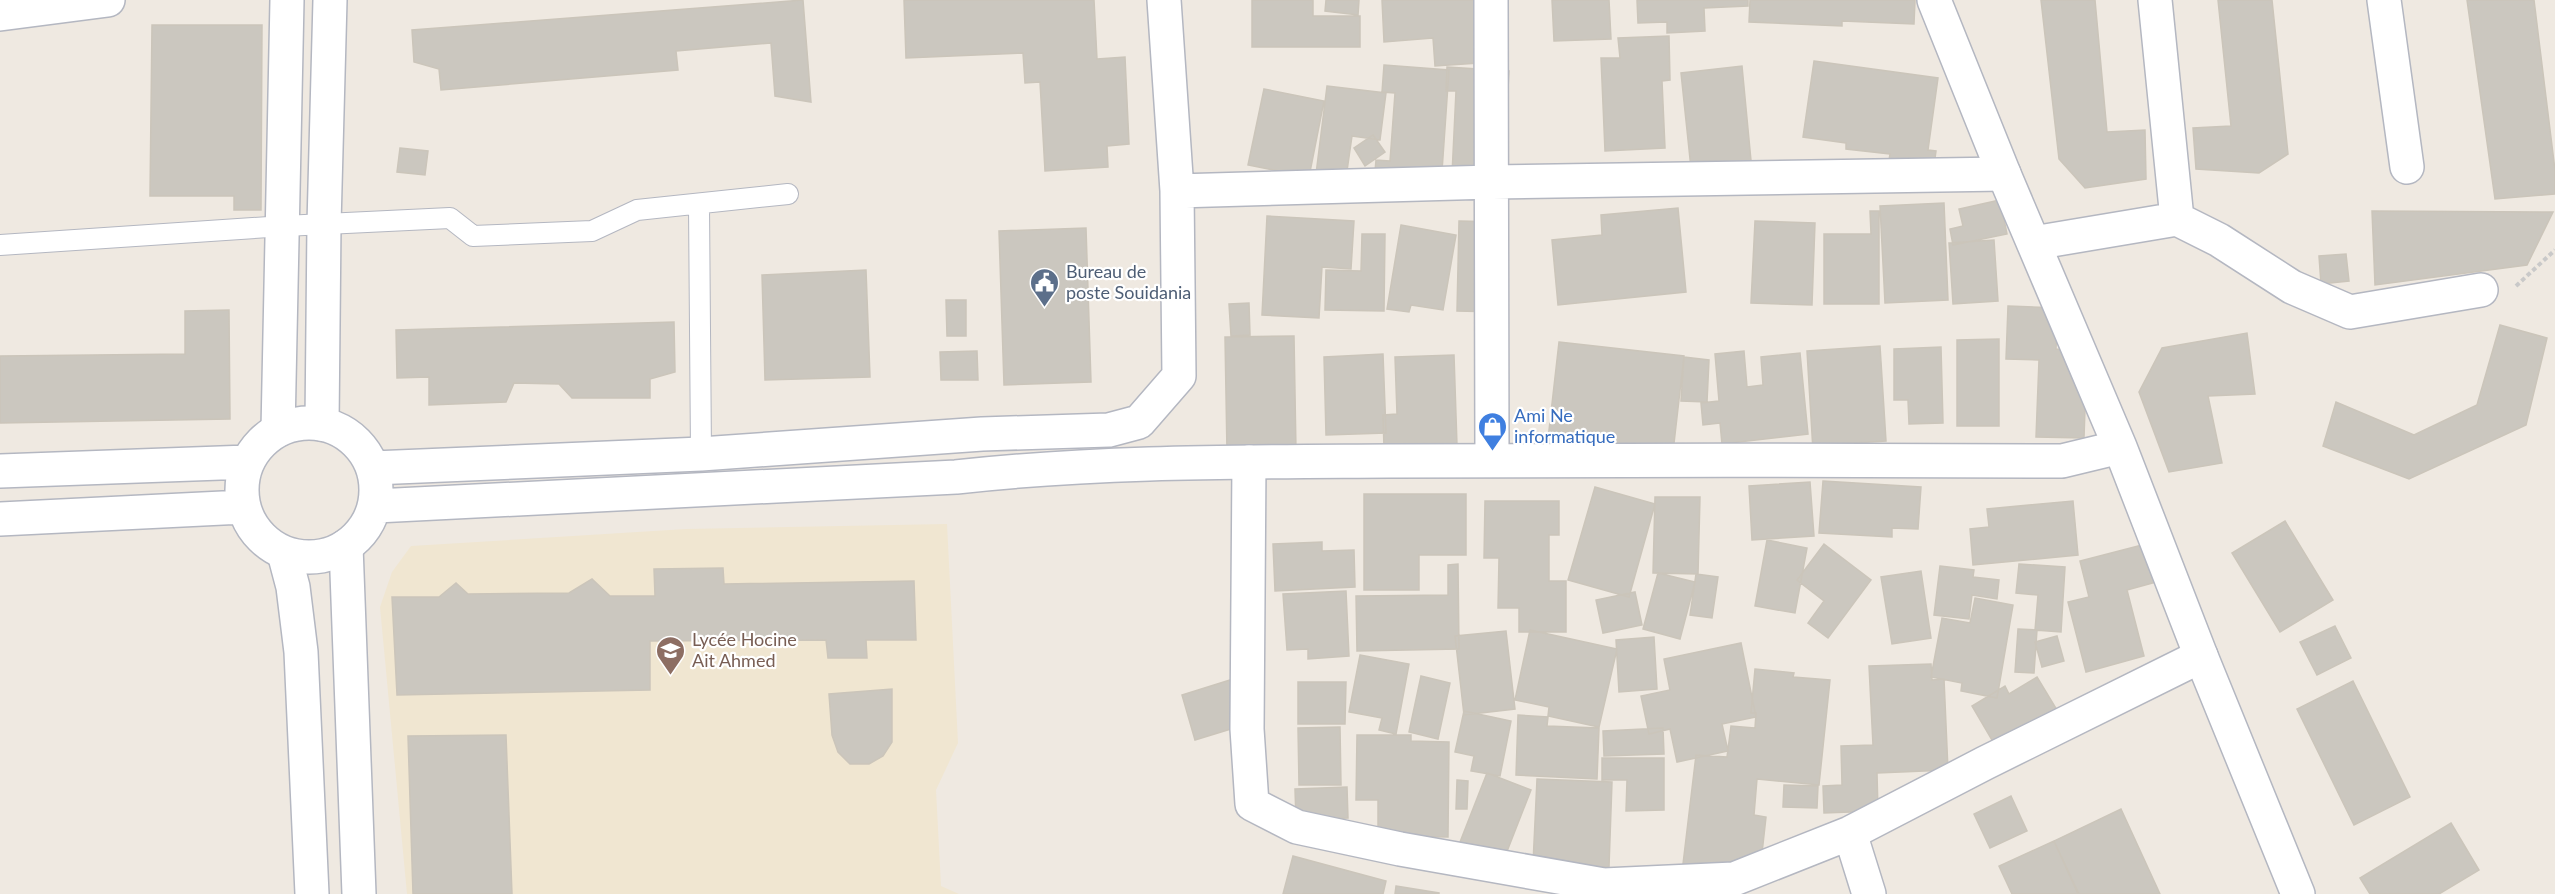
<svg xmlns="http://www.w3.org/2000/svg" width="2555" height="894" viewBox="0 0 2555 894" font-family="Lato,sans-serif">
<style>
.education{fill:#f0e6d1}
.building{fill:#cbc7bf;stroke:#cbc5ba;stroke-width:1.5}
.lines{fill:none;stroke-linecap:round;stroke-linejoin:round}
.service-casing{stroke:#b4b7c1;stroke-width:22}
.minor-casing{stroke:#b4b7c1;stroke-width:36}
.tertiary-casing{stroke:#b4b7c1;stroke-width:36}
.path{stroke:#c9c9c9;stroke-width:4;stroke-dasharray:4.5 3;stroke-linecap:butt}
.service{stroke:#fff;stroke-width:20}
.minor{stroke:#fff;stroke-width:33}
.tertiary{stroke:#fff;stroke-width:33}
.labels{text-anchor:middle;stroke-width:4.5;stroke-linejoin:round;paint-order:stroke}
.service-label{font-size:18px;fill:#4e5e75;stroke:#fff;text-anchor:start}
.shop-label{font-size:18px;fill:#366cbe;stroke:#fff;text-anchor:start}
.education-label{font-size:18px;fill:#785e54;stroke:#fff;text-anchor:start}
</style>
<rect width="100%" height="100%" fill="#efe9e1"/>
<path class="education" d="M947 524 958 743 936 790 941 886 959 894H407L380 607 392 572 411 546 686 529Z"/>
<path class="building" d="M803 0 811 102 775 96 771 43 676 51 678 70 441 90 439 69 414 62 412 30Z
M904 0H1094L1097 59 1125 57 1129 144 1107 146 1108 167 1045 171 1040 82 1025 83 1023 53 906 58Z
M1252 0H1313V16H1360V47H1252Z
M1326 0H1359L1358 15 1325 11Z
M1382 0H1496L1479 63 1435 66 1433 38 1384 42Z
M1552 0H1609L1611 39 1554 41Z
M1637 0H1748V6L1704 8 1705 31 1667 33V22L1638 23Z
M1750 0H1915L1914 24 1842 21V26L1749 22Z
M2041 0H2095L2107 132 2145 130 2146 179 2085 188 2059 159Z
M2218 0H2272L2288 154 2259 173 2196 169 2193 128 2231 126Z
M2467 0H2534L2555 170V194L2495 199Z
M152 25H262L261 210H234V196H150Z
M1669 36 1670 80 1662 81 1665 148 1605 151 1601 58H1620L1618 38Z
M1814 61 1938 78 1928 150 1936 151 1934 166 1889 160 1890 154 1846 149V143L1803 137Z
M1384 65 1449 70 1442 171 1374 183 1376 160 1390 161 1395 93 1382 92Z
M1742 66 1752 171 1692 178 1681 73Z
M1447 67 1509 71 1503 178 1452 175 1456 91H1446Z
M1327 86 1386 93 1380 140 1352 136 1346 178 1316 174Z
M1264 89 1324 101 1309 177 1248 165Z
M1373 135 1385 152 1365 166 1354 148Z
M400 148 428 151 425 175 397 172Z
M2000 200 2007 234 1953 245 1950 229 1963 226 1959 209Z
M1944 203 1948 300 1885 303 1880 206Z
M1678 208 1686 292 1558 305 1552 240 1602 235 1601 215Z
M1870 211H1879V304H1824V234H1871Z
M2372 211 2553 212 2527 265 2375 285Z
M1267 216 1354 221 1351 269 1322 267 1319 318 1262 315Z
M1459 221 1502 222 1499 312 1457 311Z
M1755 221 1815 223 1812 305 1751 303Z
M1401 225 1456 235 1443 310 1411 305 1409 312 1387 309Z
M1086 228 1091 382 1004 385 999 231Z
M1362 234H1385L1384 311 1325 310 1326 270 1361 271Z
M1994 240 1998 301 1953 304 1949 243Z
M2346 254 2349 281 2321 284 2319 256Z
M866 270 870 377 765 380 762 275Z
M946 300H966V336H947Z
M1249 303 1250 335 1231 336 1229 304Z
M2008 306 2058 308 2056 349 2087 351 2084 438 2036 437 2039 360 2006 359Z
M229 310 230 419 0 423V356L185 354V311Z
M674 322 675 372 650 379V398H572L559 384 514 383 506 402 429 405V377L397 378 396 330Z
M2500 325 2547 338 2526 425 2409 479 2323 446 2336 402 2414 435 2477 405Z
M2247 333 2255 394 2208 396 2222 463 2169 472 2139 392 2162 348Z
M1294 336 1296 451 1227 452 1225 337Z
M1999 339V426H1957V340Z
M1559 342 1684 356 1673 452 1547 448Z
M1880 346 1886 441 1838 444V449L1813 451 1807 351Z
M1941 347 1943 423 1909 424 1908 400H1894V349Z
M977 351 978 380H941L940 352Z
M1744 351 1747 387 1763 385 1761 357 1800 353 1808 434 1722 444 1720 423 1703 425 1701 403 1719 401 1715 354Z
M1383 354 1386 433 1326 435 1324 357Z
M1454 355 1457 445 1384 448 1383 415 1397 414 1395 357Z
M1684 357 1709 360 1707 402 1681 401Z
M1823 481 1921 487 1918 529 1892 528V537L1819 533Z
M1810 482 1814 536 1752 540 1749 486Z
M1595 487 1655 504 1629 597 1568 580Z
M1364 494H1466V555H1419V590H1364Z
M1655 497H1700L1698 574 1653 573Z
M1485 501H1559V535H1549V581H1566V632H1519V608H1498L1499 558H1484Z
M2073 501 2078 555 1973 565 1970 529 1989 527 1987 509Z
M2285 521 2333 600 2280 632 2232 553Z
M1767 540 1807 548 1795 613 1755 606Z
M1322 542V551L1354 550 1355 587 1275 591 1273 544Z
M2150 543 2160 581 2127 590 2144 656 2086 672 2068 602 2089 597 2080 561Z
M1824 544 1871 580 1828 638 1808 623 1824 601 1797 580Z
M1458 564 1459 649 1357 651 1356 596 1448 595V565Z
M2019 564 2065 567 2061 632 2035 630 2038 595 2016 593Z
M1940 566 1974 570 1973 577 1999 580 1997 599 1972 595 1969 619 1934 615Z
M723 568 724 584 914 581 916 640H866L867 658H828L826 640 650 641V690L397 695 392 597H439L456 583 468 594 569 593 592 579 610 596H655L654 569Z
M1921 571 1931 638 1892 644 1881 577Z
M1658 573 1695 582 1680 639 1643 629Z
M1696 574 1718 577 1712 618 1690 615Z
M1346 591 1349 656 1308 659V649L1287 650 1283 594Z
M1635 592 1642 625 1603 633 1596 600Z
M1975 598 2013 605 1997 698 1961 691 1962 683 1931 677 1942 618 1970 623Z
M2335 626 2351 658 2317 675 2300 642Z
M2018 629 2037 630 2034 673 2015 672Z
M1530 630 1617 649 1599 727 1548 716 1549 707 1515 700Z
M1506 631 1515 709 1464 715 1455 636Z
M2057 636 2064 661 2042 667 2035 642Z
M1654 637 1657 689 1619 692 1616 640Z
M1741 643 1756 717 1722 724 1728 751 1677 762 1670 729 1649 734 1641 696 1670 690 1664 659Z
M1360 655 1409 664 1396 734 1379 730 1382 718 1349 712Z
M1931 664 1932 680 1944 679 1948 770 1877 773 1878 811 1824 813 1823 786 1842 785 1841 746 1873 745 1869 666Z
M1755 669 1794 673 1793 677 1830 680 1819 785 1757 779 1754 815 1766 817 1760 871 1683 864 1696 755 1727 757 1731 726 1755 728 1756 713H1751Z
M1421 676 1450 683 1438 739 1409 732Z
M2037 677 2060 715 1999 752 1972 706 2005 686 2009 694Z
M1230 680 1244 725 1195 740 1182 695Z
M2353 681 2410 797 2354 825 2297 709Z
M1298 682H1346L1345 724H1298Z
M892 689V742L883 756 869 764H850L838 752 832 735 829 694Z
M1464 711 1511 721 1500 776 1471 771 1474 756 1455 752Z
M1518 715 1548 717 1547 726 1599 728 1597 779 1516 775Z
M1340 727 1341 785H1299L1298 728Z
M1663 728 1664 754 1604 756 1603 731Z
M506 735 512 894H413L408 736Z
M1357 735H1411V741L1449 742 1448 837 1378 836V800H1356Z
M1602 758H1664V810L1626 811 1627 780H1602Z
M1487 773 1531 790 1504 859 1460 842Z
M1537 779 1612 782 1609 867 1533 864Z
M1457 780 1468 781 1467 809H1456Z
M1784 785 1818 786 1817 808 1783 807Z
M1347 787 1348 818 1296 820 1295 789Z
M2011 796 2027 831 1990 848 1974 814Z
M2121 809 2160 894H2078L2054 841Z
M2451 823 2479 870 2439 894H2370L2360 878Z
M2054 841 2079 894H2012L1999 866Z
M1293 856 1386 881 1383 894H1283Z
M1396 886 1439 893V894H1395Z"/>
<g class="lines">
<defs>
<path id="service" d="M699 205 701 454
M0 245 284 226 450 218 473 236 592 231 637 210 788 194"/>
<path id="minor" d="M1491 0 1492 460
M2384 0 2407 167
M0 14 108 0
M1177 191 1492 182 2004 174
M2177 219 2219 240 2292 287 2350 312 2481 290
M2034 243 2177 219 2155 0
M322 424 324 224 330 0
M278 430 287 0
M1249 462 1247 729 1252 804 1297 827 1400 849 1604 885 1734 879 1850 833 1985 763 2201 656
M373 468 701 454 982 434 1109 430 1139 422 1179 376 1177 191 1164 0
M346 546 359 894
M284 553 293 587 301 652 312 894
M1850 833 1869 894"/>
<path id="tertiary" d="M1934 0 2004 174 2120 447
M242 490a67 67 0 1 1 134 0a67 67 0 1 1-134 0Z
M0 471 248 462
M376 506 956 477C1099 461 1245 462 1389 461 1613 459 1838 461 2062 461L2120 447 2201 656 2298 894
M0 519 243 507"/>
</defs>
<use href="#service" class="service-casing"/>
<use href="#minor" class="minor-casing"/>
<use href="#tertiary" class="tertiary-casing"/>
<path class="path" d="M2516 286 2555 250"/>
<use href="#service" class="service"/>
<use href="#minor" class="minor"/>
<use href="#tertiary" class="tertiary"/>
</g>
<defs>
<symbol id="civic-pin" viewBox="-11 -11 22 30"><path d="M0 17L-7.5 6A9.5 9.5 0 1 1 7.5 6Z" fill="#5c6f8a" stroke="#fff"/><path d="M-.6-6.5H3V-4.5H.6V-3L4-1V1h2V6H-6V1h2V-1L-.6-3ZM-1.2 2.5V6h2.4V2.5Z" fill="#fff"/></symbol>
<symbol id="shop-pin" viewBox="-11 -11 22 30"><path d="M0 17L-7.5 6A9.5 9.5 0 1 1 7.5 6Z" fill="#3f7fe0" stroke="#fff"/><path d="M-5-2.5h2.3a2.7 3.5 0 0 1 5.4 0H5L5.5 6h-11ZM-1.5-2.5h3a1.5 2.3 0 0 0-3 0Z" fill="#fff"/></symbol>
<symbol id="university-pin" viewBox="-11 -11 22 30"><path d="M0 17L-7.5 6A9.5 9.5 0 1 1 7.5 6Z" fill="#8d6e63" stroke="#fff"/><path d="M0-5L7-2L0 1L-7-2ZM-4 1L0 2.5L4 1V4Q0 6-4 4Z" fill="#fff"/></symbol>
</defs>
<g fill-rule="evenodd">
<use href="#civic-pin" x="1028" y="266" width="33" height="45"/>
<use href="#shop-pin" x="1476" y="410" width="33" height="45"/>
<use href="#university-pin" x="654" y="634" width="33" height="45"/>
</g>
<g class="labels">
<g class="service-label">
<text x="1066" y="278">Bureau de<tspan x="1066" dy="21">poste Souidania</tspan></text>
</g>
<g class="shop-label">
<text x="1514" y="422">Ami Ne<tspan x="1514" dy="21">informatique</tspan></text>
</g>
<g class="education-label">
<text x="692" y="646">Lycée Hocine<tspan x="692" dy="21">Ait Ahmed</tspan></text>
</g>
</g>
</svg>
